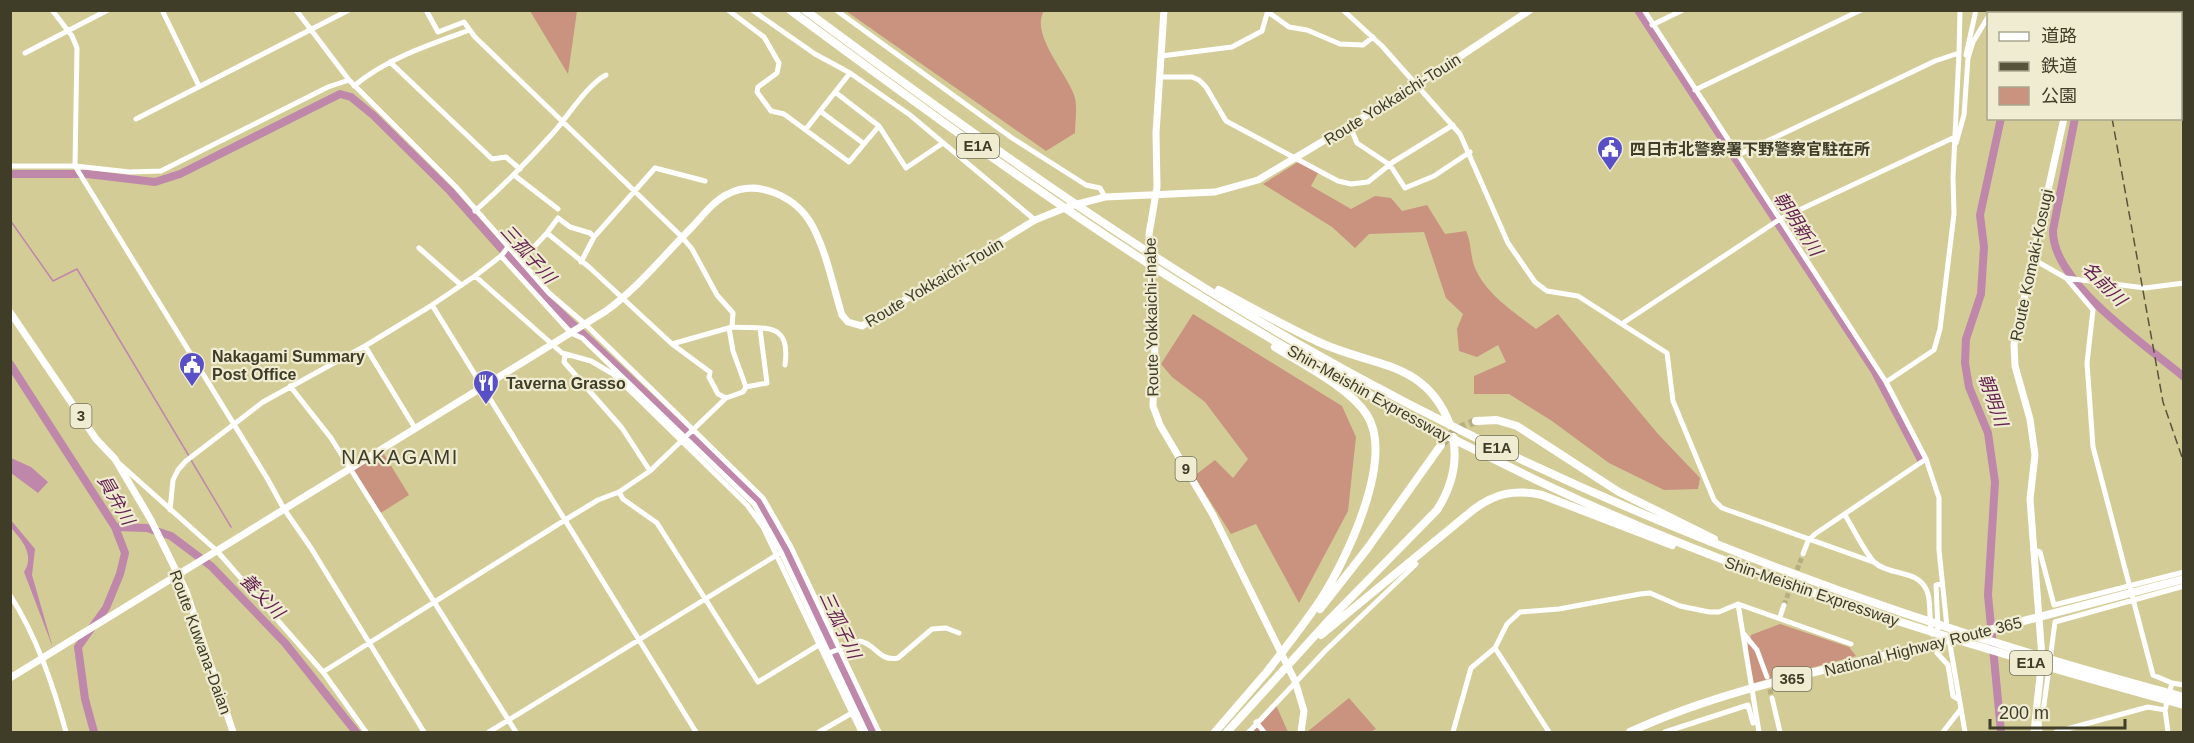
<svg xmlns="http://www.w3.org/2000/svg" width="2194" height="743" viewBox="0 0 2194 743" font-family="Helvetica,'Noto Sans JP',sans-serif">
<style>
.green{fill:#c9937f}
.water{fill:#bf88ab}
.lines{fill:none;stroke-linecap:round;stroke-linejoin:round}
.stream{stroke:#bf88ab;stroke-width:1.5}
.river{stroke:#bf88ab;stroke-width:8}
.minor-tunnel{stroke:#b5af81;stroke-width:5;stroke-dasharray:5 2.5;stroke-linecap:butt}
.highway-tunnel{stroke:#b5af81;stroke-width:8;stroke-dasharray:8 4;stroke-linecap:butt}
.minor{stroke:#fff;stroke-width:5}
.major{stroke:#fff;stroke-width:7}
.highway{stroke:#fff;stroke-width:8}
.rail{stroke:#58543a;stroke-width:1.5;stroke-dasharray:9 4.5;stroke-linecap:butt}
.labels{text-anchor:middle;stroke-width:4.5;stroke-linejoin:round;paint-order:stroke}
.shield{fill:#efecd2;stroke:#74715a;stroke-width:1.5}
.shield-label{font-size:15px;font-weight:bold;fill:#3f3c27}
.street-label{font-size:16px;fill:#3f3c27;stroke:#efecd2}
.poi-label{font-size:16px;font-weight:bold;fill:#3f3c27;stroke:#efecd2;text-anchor:start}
.water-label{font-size:18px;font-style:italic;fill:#652351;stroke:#efecd2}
.quarter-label{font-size:20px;letter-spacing:1.5px;fill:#3f3c27;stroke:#efecd2}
</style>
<rect width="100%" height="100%" fill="#d3cc97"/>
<path class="green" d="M530 11H577L568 74Z
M846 11H1044C1030 34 1066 72 1074 95 1078 106 1075 121 1075 133L1046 151Z
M1298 162 1318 173 1311 186 1351 209 1375 196 1391 198 1402 211 1427 205 1445 234 1466 231C1472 244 1470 256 1475 268 1486 294 1514 312 1536 329L1558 314 1658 434 1700 478 1698 489 1664 490 1609 463 1552 421 1509 394H1474V376L1506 362 1498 345 1477 357 1459 351 1457 329 1463 314 1446 298 1424 232 1369 234 1355 248 1332 227 1263 184Z
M1193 314 1342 406 1356 437 1348 511 1299 603 1256 524 1231 534 1194 476 1215 460 1233 478 1248 459 1205 402 1172 377 1161 364Z
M382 451 409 495 379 514 352 470Z
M1780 624 1849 647 1856 656 1754 683 1747 650 1751 635Z
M1349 698 1376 729 1370 732H1307Z
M1276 705 1288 732H1252Z"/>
<path class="water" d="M11 458 31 467 48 482 38 493 11 473Z
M10 519 35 549 32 575 53 648 24 572C35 555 22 540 11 528Z"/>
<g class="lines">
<path class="stream" d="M10 220 53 281 77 269 189 456
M191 460 231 527"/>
<path class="river" d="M1638 10 1874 370 1921 460
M2032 14V10
M2075 14V10
M2001 118 1980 215 1984 247 1981 294 1966 339 1965 363 1969 387 1988 433 1995 482 1988 595 2001 732
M2075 118 2053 230C2051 282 2146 345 2184 377
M10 174H87L155 182 180 174 340 94 351 97 373 115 450 191 547 300 756 498 777 531 873 732
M10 364 115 527 125 553 120 574 106 608 78 647 85 699 94 732
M115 527 147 528 171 536 211 566 285 643 356 732"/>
<path class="minor-tunnel" d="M1784 605 1803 554
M1768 682 1772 698"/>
<path class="highway-tunnel" d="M1441 445 1455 430 1476 421"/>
<path class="minor" d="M52 10 72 36 77 48 75 166 267 478 284 509 311 548 424 732
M162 10 199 86
M296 10 349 80 456 187 521 261 547 233 589 267 672 344 710 372 709 377 718 394 726 398 650 471 619 492 598 500 565 520 323 672
M426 10 438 32 464 22 475 37 682 237 692 249 717 295 733 313 732 327 672 344
M728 10 764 37 779 63 777 73 758 87 757 92 771 111 784 114 849 162 879 126
M752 10 815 54 850 73 910 115 1035 220
M836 10 1012 138 1086 185 1100 188 1105 197
M1343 10 1382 46 1460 134 1508 243 1535 282 1547 291 1578 296 1667 353 1673 401 1714 500 1722 508 1876 563
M1644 10 1886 382 1926 459 1939 498V550L1947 627
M1268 12 1289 27 1307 30 1340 44 1363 45 1373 37
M1991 14 1993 10
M1652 25 1683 10
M25 53 108 10
M1966 55 1976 10
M1161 56 1232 47 1262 31 1268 10
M390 62 492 159 506 157 520 169
M1161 77H1192L1199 80 1206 87 1226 121 1338 181 1351 184 1368 182 1393 162 1453 125
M354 86C386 59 428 45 467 31
M1695 90 1861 10
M835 92 879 126 906 168 943 143
M820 111 863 143
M136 119 349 10
M1350 126 1357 143 1390 165 1405 188 1434 176 1470 152
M806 129 850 73
M1956 143 1964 115 1968 58 1973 42 1988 17
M1738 155 1935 61 1959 53 1960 10
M10 166H75L130 172 161 171 328 87 349 80
M514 175 558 209
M475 211C503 186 529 160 554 132 568 116 588 84 606 75
M547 233 558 218 570 227 590 233 594 237
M419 248 461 285
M501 256 571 333 582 338 754 504 781 552 866 732
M2031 258 2066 278 2145 288 2184 283
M521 261 549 293 585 324 763 498 791 547 879 732
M581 262 594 237 655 168 705 181
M475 276 562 353 591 361 613 374 747 505 763 527 861 732
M2066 278 2093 310 2087 363 2093 447 2153 675 2172 683
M432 305 696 732
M1623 323 1780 219 1955 137
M732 327C766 329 791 321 785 365
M729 328 733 351 746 387
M365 346 415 428
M565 355 564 362 622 428 650 471
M1886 382 1934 350 1940 329 1954 214 1953 177 1959 53
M290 386 331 438 516 732
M726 398 743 392 746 387 767 383 760 329
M121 465 217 551 323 672 366 732
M619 492 623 499 657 523 758 682 822 643
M170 510 173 480 178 470 186 461 263 402 365 346 429 307 475 276 501 256 508 247
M1845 515C1853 528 1865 553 1875 563 1890 576 1918 569 1927 591 1932 604 1928 619 1932 633
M2033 549 2040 552 2054 605 2184 572
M1803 554 1808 541 1815 534 1926 459
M10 595C37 637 53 685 66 732
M1738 604 1759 732
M1780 617 1784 605
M1744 634 1757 650 1767 677
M1932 634 1938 629 1936 585 1942 583
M1949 639 1965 732
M1495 648 1549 732
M829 653 860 641C876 644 879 662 898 658L932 629 946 628 959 633
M1937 653 1948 665 1953 696 1958 699
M1772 698 1780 732
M1256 722 1264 732
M489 732 780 553
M819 732 852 713
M1249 732 1325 651 1416 564
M1453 732 1471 668 1495 648 1507 624 1520 612 1559 609 1640 594 1650 593 1680 606 1709 612H1719L1738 604 1851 644
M1665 732 1748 705 1753 723
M1943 732 1960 710
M2040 732 2039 722 2044 705 2055 622 2184 586
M2056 732 2148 707 2165 710
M2168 732 2165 710 2172 683 2184 685"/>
<path class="major" d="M1164 10 1156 133 1157 187 1149 234 1155 341 1153 406 1160 425 1213 515 1295 681 1304 711 1301 732
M2069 14V10
M10 312 96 439 115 459 151 520 186 591 233 732
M10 678 606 311C639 287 665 254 694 225 704 214 715 200 728 194 759 178 798 198 813 227 827 254 833 286 842 315L848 322 862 326 1035 220 1070 206 1105 197 1215 192 1258 180 1417 85 1530 10
M2034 732 2042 658 2030 499 2035 455 2030 419 2015 366 2014 344 2064 118"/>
<path class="highway" d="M790 10C915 102 1040 195 1171 278 1293 355 1420 425 1551 487 1753 582 1968 646 2184 705
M805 10C964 128 1124 244 1295 342 1574 502 1874 615 2184 697
M1219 290C1253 308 1286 327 1321 343 1374 367 1426 361 1450 425
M1476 421 1497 420 1517 426 1619 492 1714 539
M1320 609 1367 549 1441 445
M1321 635 1473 510C1495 493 1515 489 1542 495L1672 545
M1970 635 2184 579
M1269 669C1287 646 1305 623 1321 599 1346 560 1395 459 1367 415 1350 388 1302 364 1275 347
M1215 732 1271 667
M1227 732 1330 619 1437 510C1451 488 1458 463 1453 437
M1630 732C1731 685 1844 667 1952 639"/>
<path class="rail" d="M2092 10 2093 14
M2112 118 2163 402 2184 463"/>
</g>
<defs>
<symbol id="civic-pin" viewBox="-11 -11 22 30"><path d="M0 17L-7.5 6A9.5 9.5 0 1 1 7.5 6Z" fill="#5950c8" stroke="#efecd2"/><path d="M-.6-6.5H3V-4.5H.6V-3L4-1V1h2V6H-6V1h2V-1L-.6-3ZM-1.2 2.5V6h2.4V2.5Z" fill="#fff"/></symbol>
<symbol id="restaurant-pin" viewBox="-11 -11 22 30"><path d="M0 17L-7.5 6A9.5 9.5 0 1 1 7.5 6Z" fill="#5950c8" stroke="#efecd2"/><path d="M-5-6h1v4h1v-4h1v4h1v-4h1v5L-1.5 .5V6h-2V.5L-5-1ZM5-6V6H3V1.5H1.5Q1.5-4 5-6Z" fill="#fff"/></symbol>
</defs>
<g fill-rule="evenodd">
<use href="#civic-pin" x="1595" y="134" width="30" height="40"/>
<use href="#civic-pin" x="177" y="350" width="30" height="40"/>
<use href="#restaurant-pin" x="471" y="368" width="30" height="40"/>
</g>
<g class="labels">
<g class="shield">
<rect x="957" y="134" width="42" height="24" rx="4.5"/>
<rect x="70.5" y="404" width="21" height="24" rx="4.5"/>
<rect x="1476" y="436" width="42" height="24" rx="4.5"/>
<rect x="1175.5" y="457" width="21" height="24" rx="4.5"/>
<rect x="2010" y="651" width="42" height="24" rx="4.5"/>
<rect x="1772.5" y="667" width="39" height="24" rx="4.5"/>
</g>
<g class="shield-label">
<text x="978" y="151">E1A</text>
<text x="81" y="421">3</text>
<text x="1497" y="453">E1A</text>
<text x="1186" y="474">9</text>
<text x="2031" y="668">E1A</text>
<text x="1792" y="684">365</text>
</g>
<g class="street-label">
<text transform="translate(1392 99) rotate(-32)" y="6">Route Yokkaichi-Touin</text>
<text transform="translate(2031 265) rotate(-78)" y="6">Route Komaki-Kosugi</text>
<text transform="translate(934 282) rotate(-31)" y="6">Route Yokkaichi-Touin</text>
<text transform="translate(1151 317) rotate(-91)" y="6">Route Yokkaichi-Inabe</text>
<text transform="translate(1369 393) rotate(29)" y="6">Shin-Meishin Expressway</text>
<text transform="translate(1812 591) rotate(19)" y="6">Shin-Meishin Expressway</text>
<text transform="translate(201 642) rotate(70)" y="6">Route Kuwana-Daian</text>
<text transform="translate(1923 646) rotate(-14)" y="6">National Highway Route 365</text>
</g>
<g class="poi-label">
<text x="1630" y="155">四日市北警察署下野警察官駐在所</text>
<text x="212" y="362">Nakagami Summary<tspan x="212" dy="18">Post Office</tspan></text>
<text x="506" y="389">Taverna Grasso</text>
</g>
<g class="water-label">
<text transform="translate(1798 224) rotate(57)" y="6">朝明新川</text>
<text transform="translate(528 254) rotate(48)" y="6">三孤子川</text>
<text transform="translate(2104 284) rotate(45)" y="6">名前川</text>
<text transform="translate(1993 400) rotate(71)" y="6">朝明川</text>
<text transform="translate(116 500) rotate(60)" y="6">員弁川</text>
<text transform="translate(262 596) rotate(46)" y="6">養父川</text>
<text transform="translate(840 625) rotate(65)" y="6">三孤子川</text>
</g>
<g class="quarter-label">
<text x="400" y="464">NAKAGAMI</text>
</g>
</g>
<rect width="2194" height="743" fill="none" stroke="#3f3c27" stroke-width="24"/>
<rect x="1987" y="12" width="195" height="108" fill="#efecd2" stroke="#a9a68e" stroke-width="1.5"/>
<rect x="1999" y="32" width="30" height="9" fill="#ffffff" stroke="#a9a68e" stroke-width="1.5"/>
<text x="2041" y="42" font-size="18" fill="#3f3c27">道路</text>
<rect x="1999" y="62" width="30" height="9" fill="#58543a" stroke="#a9a68e" stroke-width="1.5"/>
<text x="2041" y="72" font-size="18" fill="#3f3c27">鉄道</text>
<rect x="1999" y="87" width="30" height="18" fill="#c9937f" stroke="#a9a68e" stroke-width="1.5"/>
<text x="2041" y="102" font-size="18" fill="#3f3c27">公園</text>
<path d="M1990 719v9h135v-9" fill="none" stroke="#3f3c27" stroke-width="3"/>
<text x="1999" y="719" font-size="18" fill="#3f3c27" stroke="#efecd2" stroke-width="4.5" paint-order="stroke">200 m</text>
</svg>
